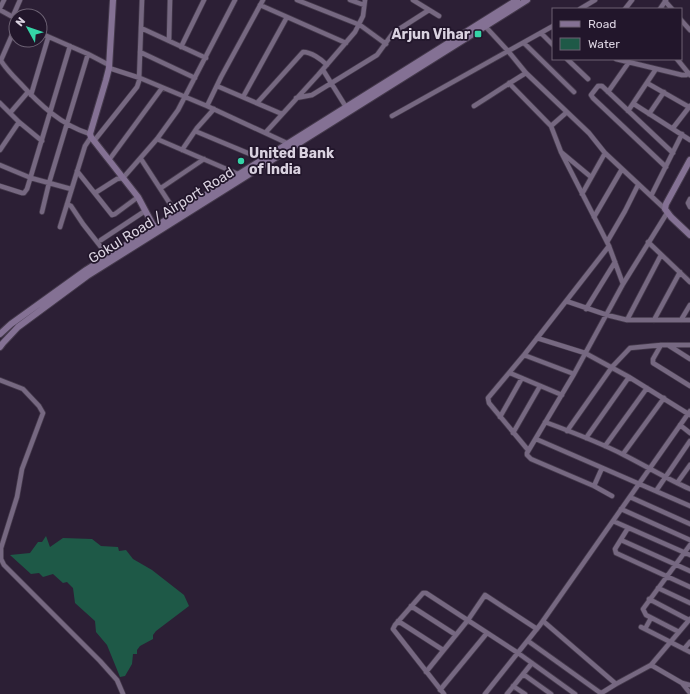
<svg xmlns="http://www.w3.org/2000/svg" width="690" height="694" viewBox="0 0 690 694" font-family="Rubik,sans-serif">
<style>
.water{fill:#1e5947}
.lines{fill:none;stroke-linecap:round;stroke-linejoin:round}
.street-casing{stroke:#44394b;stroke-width:6}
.secondary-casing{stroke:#44394b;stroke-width:8}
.street{stroke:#766881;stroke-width:4.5}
.secondary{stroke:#847194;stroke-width:6}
.poi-dot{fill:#35d4a7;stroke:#22162b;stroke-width:1.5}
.labels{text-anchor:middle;stroke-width:3.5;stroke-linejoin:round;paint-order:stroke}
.poi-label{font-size:14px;font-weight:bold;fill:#dad2e0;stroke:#22162b;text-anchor:end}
.street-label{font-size:14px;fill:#dad2e0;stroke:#22162b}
</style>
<rect width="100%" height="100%" fill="#2c1f35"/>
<path class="water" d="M46 536 50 547 63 538 92 539 101 546 118 547 119 551 126 550 133 559 152 570 184 595 189 606 156 631 153 635V639L140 646 137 650V654H133L132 664 125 676 120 677 107 645 96 632 95 621 75 603 73 588 67 582 63 583 53 574 43 577 39 573 31 574 10 555 30 553 38 542H42Z"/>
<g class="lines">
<defs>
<path id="street" d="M297 0 360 25 386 44
M350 0 364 5
M413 0 439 16
M665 1 672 9
M260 5 346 43
M0 8 4 0
M580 9 595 0
M625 9 632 0
M660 9 666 0
M0 10 11 16H13L20 0
M681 20 690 30
M484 25 508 51 526 73 589 133 605 153 665 209
M141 28 206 58
M40 33 88 54 109 65
M541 33 553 45
M169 41 170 0
M524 43 574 92
M181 47 204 0
M140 52 195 78
M0 59C5 68 13 76 20 83 39 104 61 125 90 134
M567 59 588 79
M616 59 682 75H686L690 73
M677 59 690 75
M1 60 16 26
M109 68 140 78 207 106 289 144
M323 70 346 107
M509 83 551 126 561 152 609 246 623 284
M647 83 689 107
M217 86 282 114
M608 92 629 62
M31 95 48 38
M243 97 287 17
M296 98 312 95 377 55 393 33 429 10
M0 103 19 122 42 141
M257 103 303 52C311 52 321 59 327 65
M634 104 690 140
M207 106 221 77 263 0
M474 106C492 95 509 83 526 73
M628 111 656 69
M10 113 28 92
M649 114 664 92
M392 116 553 26
M551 126 567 112
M673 128 690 106
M195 131 262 159
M266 132 318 75 355 32 363 16 365 0
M157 139 238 174
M94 141 137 87 139 81 142 0
M0 150 19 122
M182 150 197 128 214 109
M561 152 591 177
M141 159 176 213
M109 160 162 88
M0 165 31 178 71 189
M666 167 593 98 591 95 598 86H602L673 153
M77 171 112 215 115 214 138 197
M0 186 22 193H24L27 189 70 46
M161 188 204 159
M95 193 117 179 123 178 157 139 178 110 235 0
M582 194 605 153
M651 196 682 134
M690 199 688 203 690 207
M67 204 71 206 83 224 108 256
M42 212 49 183 88 54
M594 217 622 169
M60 227 85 146 91 137
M101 240 145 211
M607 242 625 211 638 185
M648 242 690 282
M566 301 607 315 627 320H690
M586 309 615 262
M627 320 661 255
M654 320 680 272
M681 320 690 305
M537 338 585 353 629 377 690 415
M661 345 653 359V363L690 386
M668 345 690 359
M524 355 574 374
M510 373 562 395
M0 380 23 389 39 406 43 413 22 469 17 497 1 548V559L4 565 100 661 117 680 123 694
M500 417 522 378
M545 422C572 432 599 442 624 455 646 466 667 479 690 489
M680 425 690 433
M567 431 612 367 630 348 661 345H690
M513 433 540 386
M586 438 629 377
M536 439 690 506
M605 446 647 388
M528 450 489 403 488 398 524 355 609 246
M623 454 664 398
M677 483 690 465
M594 486 602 468
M656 491 690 441
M612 496 594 486 531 459 527 455V453L574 374 623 284 667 213
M630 497 690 524
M621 509 690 540
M613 521 690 555
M628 528 615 549 616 553 690 587
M621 540 690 571
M658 588 690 603
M649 599 689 620
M411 606 456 635
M398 621 443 650
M543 621 616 684
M641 627 690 652
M645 629 651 618
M679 632 646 615 643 609 690 545
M528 641 602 694
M684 649 690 642
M651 665 682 683 690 685
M426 672 468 620 485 595 537 629
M523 674 551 694
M682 683 690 693
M513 686 525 694
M440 690 487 633
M444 694 393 629 395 625 423 593H426L518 653 575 694
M485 694 540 625 690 411
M507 694 532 663
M600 694 616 684 651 665 690 619"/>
<path id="secondary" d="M113 0 109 68 106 80 90 134 91 137 138 197 154 227
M690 160 666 204 665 209 671 217 690 235
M0 334 11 324 86 270 517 0
M0 347 3 343 18 327 87 276 527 0"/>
</defs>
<use href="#street" class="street-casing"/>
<use href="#secondary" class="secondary-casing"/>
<use href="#street" class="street"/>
<use href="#secondary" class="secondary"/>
</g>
<g class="poi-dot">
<rect x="474" y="30" width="8" height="8" rx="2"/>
<circle cx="241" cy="161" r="4"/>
</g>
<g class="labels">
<g class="poi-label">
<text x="470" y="39">Arjun Vihar</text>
<text x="249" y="158" text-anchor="start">United Bank<tspan x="249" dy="16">of India</tspan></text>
</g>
<g class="street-label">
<text transform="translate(161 215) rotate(-32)" y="5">Gokul Road / Airport Road</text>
</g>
</g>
<rect x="552" y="8" width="130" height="52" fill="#22162b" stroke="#6c6173"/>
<rect x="560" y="21" width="20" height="6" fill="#847194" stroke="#6c6173"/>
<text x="588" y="28" font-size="12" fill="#dad2e0">Road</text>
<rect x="560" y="38" width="20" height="12" fill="#1e5947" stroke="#6c6173"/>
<text x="588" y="48" font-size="12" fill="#dad2e0">Water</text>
<g transform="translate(28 28) rotate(310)"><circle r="19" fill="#22162b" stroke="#6c6173"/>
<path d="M0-3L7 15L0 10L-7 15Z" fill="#35d4a7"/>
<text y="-6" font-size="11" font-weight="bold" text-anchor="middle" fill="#dad2e0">N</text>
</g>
</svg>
